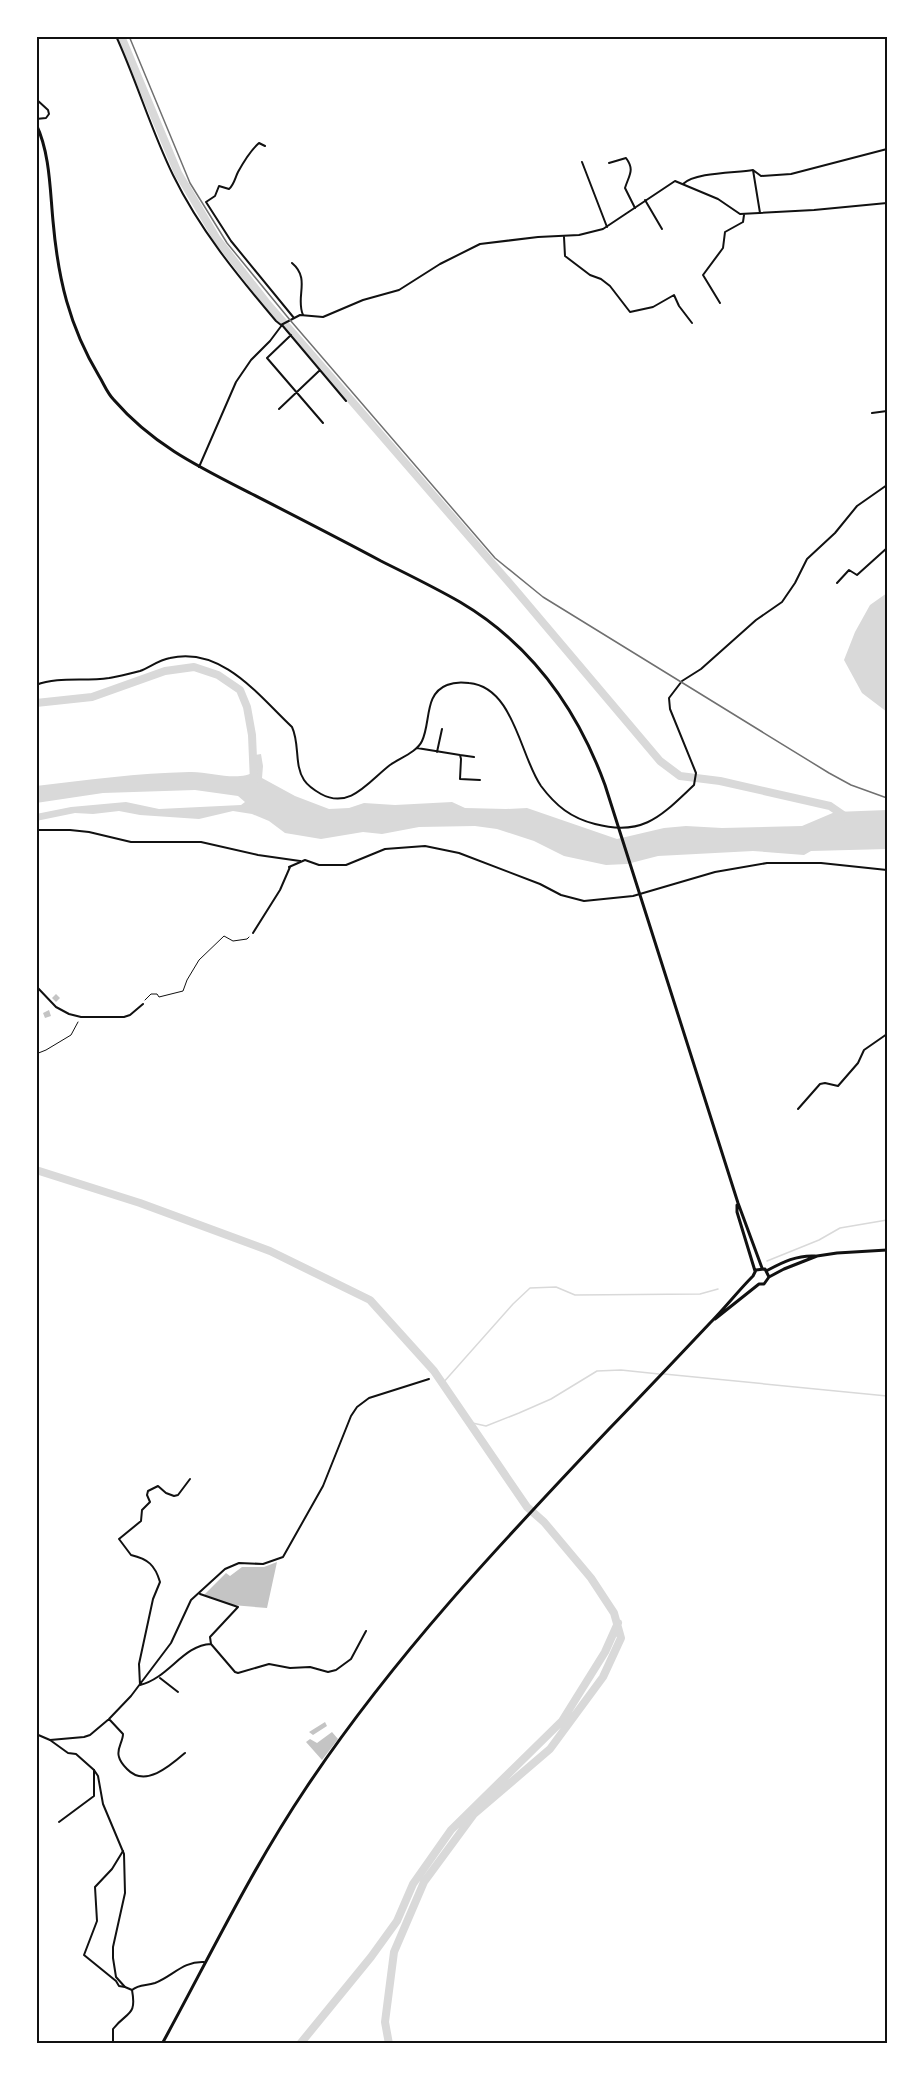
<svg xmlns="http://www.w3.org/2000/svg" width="923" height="2080" viewBox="0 0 923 2080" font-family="'Source Sans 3',sans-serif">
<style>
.water{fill:#d9d9d9}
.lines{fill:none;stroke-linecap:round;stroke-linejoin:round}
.stream{stroke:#d9d9d9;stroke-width:1.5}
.river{stroke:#d9d9d9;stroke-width:8}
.building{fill:#c4c4c4}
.path{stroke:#111;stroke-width:1}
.minor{stroke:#111;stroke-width:2}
.tertiary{stroke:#111;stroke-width:2}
.primary{stroke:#111;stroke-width:3}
.rail{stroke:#707070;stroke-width:1.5}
.neatline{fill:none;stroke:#111;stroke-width:2}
</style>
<rect width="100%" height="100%" fill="#fff"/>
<path class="water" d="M887 593V712L862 693 844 660 855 632 870 605Z
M261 754 263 766 262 778 295 796 329 809 349 808 364 803 395 805 452 802 465 808 506 809 527 808 617 839 664 828 686 826 722 828 802 826 835 812 887 810V849L811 851 804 855 753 851 658 856 627 864 606 865 564 856 534 841 497 829 475 826 419 827 382 834 363 832 321 839 285 833 269 821 252 814 233 811 199 819 140 815 119 811 93 814 75 813 36 821V814L71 807 126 802 159 809 241 805 245 802 238 796 195 790 103 793 36 803V786C86 780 138 773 189 772 211 771 237 783 256 771L255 755Z"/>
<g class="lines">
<path class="stream" d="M767 1261 819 1240 840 1228 887 1220
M664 1374 887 1396
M442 1384 513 1304 530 1288 556 1287 575 1295 700 1294 718 1289
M468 1422 486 1426 519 1413 551 1399 597 1371 621 1370 659 1374"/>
<path class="river" d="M121 36 178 173 217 239 266 302 518 593 660 761 680 776 720 781 830 806 846 817
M36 703 92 697 165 671 194 667 218 675 240 690 247 707 252 735 254 782
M36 1170 140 1203 270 1251 370 1300 434 1371 527 1507 544 1522 591 1578 614 1613 621 1638 603 1677 550 1749 474 1814 424 1882 394 1952 385 2022 389 2044
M300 2044 371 1957 397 1921 413 1884 451 1830 562 1721 605 1652 618 1623"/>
</g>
<path class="building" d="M56 994 60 998 56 1002 52 998Z
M49 1010 51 1016 45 1018 43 1013Z
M277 1562 267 1608 232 1605 204 1595 226 1573 230 1576 242 1567H264Z
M325 1722 327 1726 313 1735 309 1732Z
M332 1732 338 1739 322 1760 306 1742 310 1739 317 1743Z"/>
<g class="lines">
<path class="path" d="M145 1000 151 994H157L159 997 183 991 187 980 199 960 224 936 233 941 247 939 249 937
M36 1054 46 1050 71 1035 78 1022"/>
<path class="minor" d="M36 99 48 110 49 114 46 118 36 119
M265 146 259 143C251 150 243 163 238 172 235 178 234 185 229 189L219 186 215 196 206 202 231 241 294 318
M582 162 607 227
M609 163 626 158C635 170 629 175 625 188L635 208
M753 170 760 213
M683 184C695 172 736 173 753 170L761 176 791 174 887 149
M645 200 662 229
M564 237 565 256 590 275 601 279 610 286 630 312 653 307 674 295 679 306 692 323
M292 263C311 279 295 297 303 315
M720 303 703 275 723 248 725 232 743 222 744 215
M291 335 267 358 323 423
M279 409 320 370
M872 413 887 411
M199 467 236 382 251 360 270 341 282 325 346 401
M837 583 849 570 857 575 887 548
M36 685C59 676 84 682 109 678 119 676 130 674 140 671 150 667 159 660 170 658 222 646 259 696 292 727 300 744 294 765 304 780 308 786 314 790 321 794 350 810 369 781 390 765 400 758 417 752 422 741 431 722 424 694 447 685 454 682 462 682 469 683 514 687 520 756 541 786 556 806 571 818 595 824 644 837 662 815 694 785L696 773 670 709 669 698 682 681 701 669 756 620 782 602 795 583 807 559 835 533 857 506 887 485
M417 748 460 755 461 759 460 779 480 780
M437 752 442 729
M460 755 474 757
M36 830H70L89 832 131 842H201L258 855 300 861
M289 867 305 860 319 865H346L385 849 425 846 459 853 540 884 561 895 584 901 633 896 715 872 767 863H821L887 870
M253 933 280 890 290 867
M36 986 56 1007 69 1014 81 1017H124L130 1015 143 1004
M798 1109 820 1084 825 1083 838 1086 858 1063 864 1050 887 1034
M190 1479 178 1495 174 1496 166 1493 158 1486 148 1491 147 1495 150 1502 142 1510 141 1521 119 1539 131 1555C148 1559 155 1565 160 1582L153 1599 139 1664 140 1685C169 1678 183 1645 211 1644
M200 1594 238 1607 210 1637 211 1644 235 1672 238 1673 269 1664 290 1668 310 1667 328 1672 336 1670 351 1659 366 1631
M160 1678 178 1692
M109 1719 123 1734C123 1742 116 1749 119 1757 120 1761 124 1766 127 1769 145 1788 170 1766 185 1753
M50 1740 84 1737 90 1735 109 1719 131 1696 171 1643 191 1600 225 1569 239 1563 263 1564 283 1557 323 1486 351 1416 357 1407 369 1398 429 1379
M59 1822 94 1796V1770
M123 1851 112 1869 95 1887 97 1921 84 1955 116 1981 119 1986 125 1987
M113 2044V2029C127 2011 137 2017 132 1990"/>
<path class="tertiary" d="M116 36C137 82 151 130 173 175 200 230 237 275 276 321L281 325 300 315 323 317 363 300 399 290 440 264 480 244 538 237 579 235 603 229 675 181 718 199 740 214 814 210 887 203
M36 1734 50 1740 68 1753 76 1754 94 1770 98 1776 103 1804 124 1854 125 1893 113 1947V1958L116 1977 125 1987 132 1990C139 1984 146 1986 155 1983 173 1976 183 1961 204 1962"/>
<path class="primary" d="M36 124C50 153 50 190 53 221 58 278 69 326 99 376 104 384 107 393 114 400 153 445 199 467 252 494 295 516 338 538 381 561 407 574 434 587 460 602 531 644 577 708 605 785L738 1203 762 1268
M737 1205V1212L755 1271
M768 1270C783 1262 797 1255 815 1256
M715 1319 759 1284H764L769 1277 784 1269 817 1256 837 1253 887 1250
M162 2044C209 1958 251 1870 306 1788 394 1656 500 1544 609 1429 643 1394 677 1358 710 1323 725 1308 738 1291 753 1276L756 1270 765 1269 769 1277"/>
<path class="rail" d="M129 36 190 183 227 243 290 320 495 558 543 597 829 773 851 785 887 798"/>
</g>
<rect width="923" height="2080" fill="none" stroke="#ffffff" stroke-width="75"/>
<rect x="38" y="38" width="848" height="2004" class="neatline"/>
</svg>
